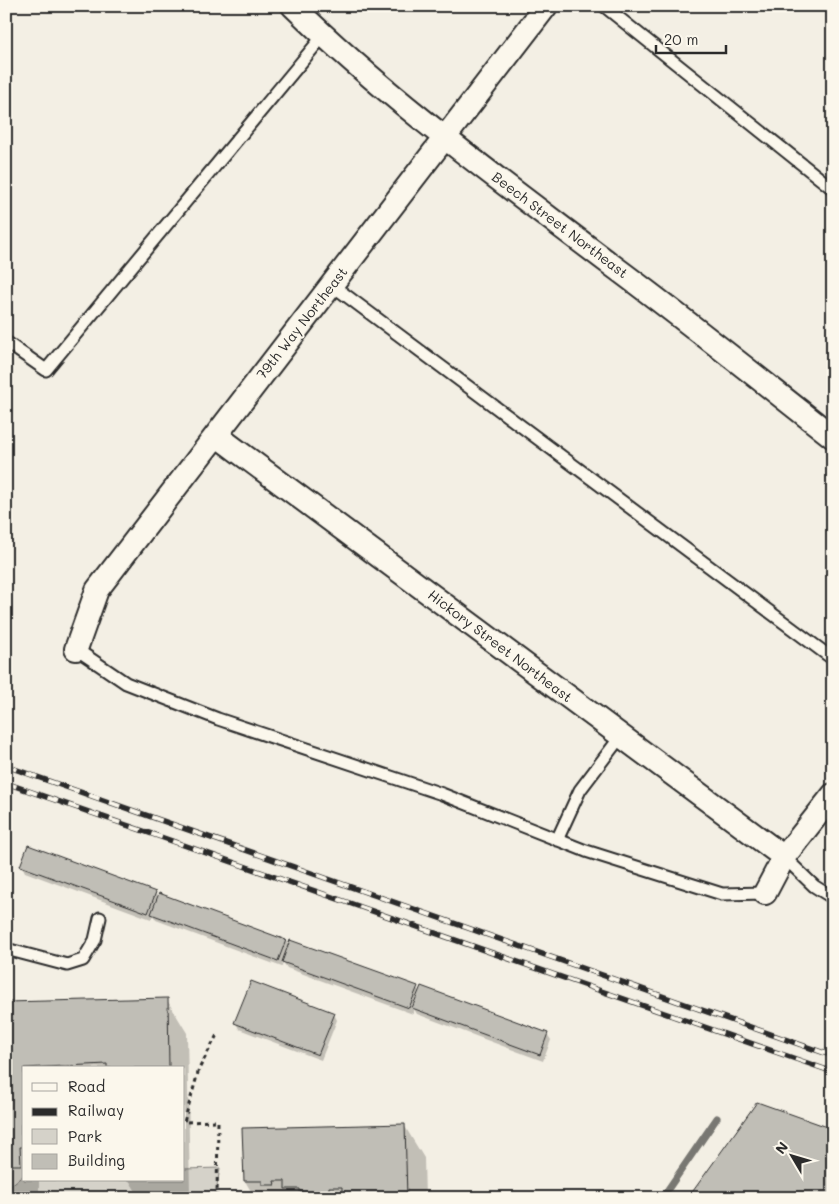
<svg xmlns="http://www.w3.org/2000/svg" width="839" height="1204" viewBox="0 0 839 1204" font-family="Mali,sans-serif">
<style>
.green{fill:#d5d2c9;stroke:#807e7a}
.shadow{fill:#0003}
.lines{fill:none;stroke-linecap:round;stroke-linejoin:round}
.stream{stroke:#787772;stroke-width:7}
.building{fill:#c0beb6;stroke:#2b2b2b}
.service-casing{stroke:#2b2b2b;stroke-width:15}
.minor-casing{stroke:#2b2b2b;stroke-width:26}
.path{stroke:#2b2b2b;stroke-width:3;stroke-dasharray:4 4;stroke-linecap:butt}
.service{stroke:#fbf7ec;stroke-width:11}
.minor{stroke:#fbf7ec;stroke-width:22}
.rail-casing{stroke:#2b2b2b;stroke-width:5.5}
.rail{stroke:#fbf7ec;stroke-width:4;stroke-dasharray:11;stroke-linecap:butt}
.labels{text-anchor:middle;stroke-width:4;stroke-linejoin:round;paint-order:stroke}
.street-label{font-size:14px;fill:#2b2b2b;stroke:#fbf7ec}
</style>
<rect width="100%" height="100%" fill="#f3efe4"/>
<filter id="ink" filterUnits="userSpaceOnUse"><feTurbulence type="fractalNoise" baseFrequency=".02" numOctaves="2"/><feDisplacementMap in="SourceGraphic" scale="10" xChannelSelector="R" yChannelSelector="G"/><feConvolveMatrix kernelMatrix="1 2 1 2 8 2 1 2 1" color-interpolation-filters="sRGB"/></filter>
<g filter="url(#ink)">
<path class="green" d="M220 1168 215 1198H6V1189L24 1175V1180H184V1169Z"/>
<path class="shadow" d="M22 866 155 893 158 898 286 941 289 946 417 988 420 993 547 1034 551 1040 543 1061 417 1014 414 1009 413 1014 287 968 283 962 282 967 156 920 153 915 151 919 25 872Z
M167 1000 187 1033 190 1193 138 1195 129 1180H184V1068H24V1180H39V1198H6V1004Z
M334 1014 337 1020 321 1060 239 1029 236 1023Z
M404 1125 424 1158 425 1198H255L245 1181Z"/>
<g class="lines">
<path class="stream" d="M662 1198 717 1118"/>
</g>
<path class="building" d="M28 845 156 892 148 913 20 866Z
M159 893 286 940 278 961 151 914Z
M290 940 418 986 409 1008 282 962Z
M251 981 335 1013 318 1055 234 1023Z
M421 986 548 1033 540 1055 412 1008Z
M168 998 169 1068H107V1064L24 1068V1124H21V1134H24V1147H20L21 1165H6V1002Z
M757 1102 833 1129V1198H688Z
M405 1124 407 1198H342V1187H329V1192H300V1189H285V1181H274L275 1185H262V1181H244L242 1128Z"/>
<g class="lines">
<defs>
<path id="service" d="M604 6 833 189
M332 285 833 659
M6 342 46 370 323 36
M76 649 126 683 218 719 442 794 586 851 722 894 765 893
M557 840 580 790 621 736
M784 857 814 886 833 898
M6 949 67 965 83 960 95 940 100 918"/>
<path id="minor" d="M293 6C390 101 501 181 609 263 685 319 759 379 833 437
M216 435 784 857
M76 649 97 590 546 6
M765 893 784 857 833 795"/>
</defs>
<use href="#service" class="service-casing"/>
<use href="#minor" class="minor-casing"/>
<path class="path" d="M217 1198 218 1121 184 1122 199 1069 218 1033"/>
<use href="#service" class="service"/>
<use href="#minor" class="minor"/>
<defs>
<path id="rail" d="M6 766 833 1056
M6 783 833 1072"/>
</defs>
<use href="#rail" class="rail-casing"/>
<use href="#rail" class="rail"/>
</g>
</g>
<g class="labels">
<g class="street-label">
<text transform="translate(560 225) rotate(37)" y="5">Beech Street Northeast</text>
<text transform="translate(302 323) rotate(-52)" y="5">79th Way Northeast</text>
<text transform="translate(500 646) rotate(37)" y="5">Hickory Street Northeast</text>
</g>
</g>
<rect width="839" height="1204" fill="none" stroke="#fbf7ec" stroke-width="25"/>
<rect x="12" y="12" width="814" height="1179" fill="none" stroke="#2b2b2b" stroke-width="2" filter="url(#ink)"/>
<rect x="22" y="1066" width="162" height="115" fill="#fbf7ec" stroke="#a8a59f"/>
<rect x="32" y="1083" width="25" height="8" fill="#fbf7ec" stroke="#a8a59f"/>
<text x="68" y="1092" font-size="15" fill="#2b2b2b">Road</text>
<rect x="32" y="1108" width="25" height="8" fill="#2b2b2b" stroke="#a8a59f"/>
<text x="68" y="1116" font-size="15" fill="#2b2b2b">Railway</text>
<rect x="32" y="1129" width="25" height="15" fill="#d5d2c9" stroke="#a8a59f"/>
<text x="68" y="1142" font-size="15" fill="#2b2b2b">Park</text>
<rect x="32" y="1154" width="25" height="15" fill="#c0beb6" stroke="#a8a59f"/>
<text x="68" y="1166" font-size="15" fill="#2b2b2b">Building</text>
<g transform="translate(792 1156) rotate(308)" stroke="#fbf7ec" stroke-width="4" paint-order="stroke">
<path d="M0-4L9 19L0 12L-9 19Z" fill="#2b2b2b"/>
<text y="-8" font-size="14" font-weight="bold" text-anchor="middle" fill="#2b2b2b">N</text>
</g>
<path d="M656 45v8h70v-8" fill="none" stroke="#2b2b2b" stroke-width="2.5"/>
<text x="664" y="45" font-size="15" fill="#2b2b2b" stroke="#fbf7ec" stroke-width="4" paint-order="stroke">20 m</text>
</svg>
